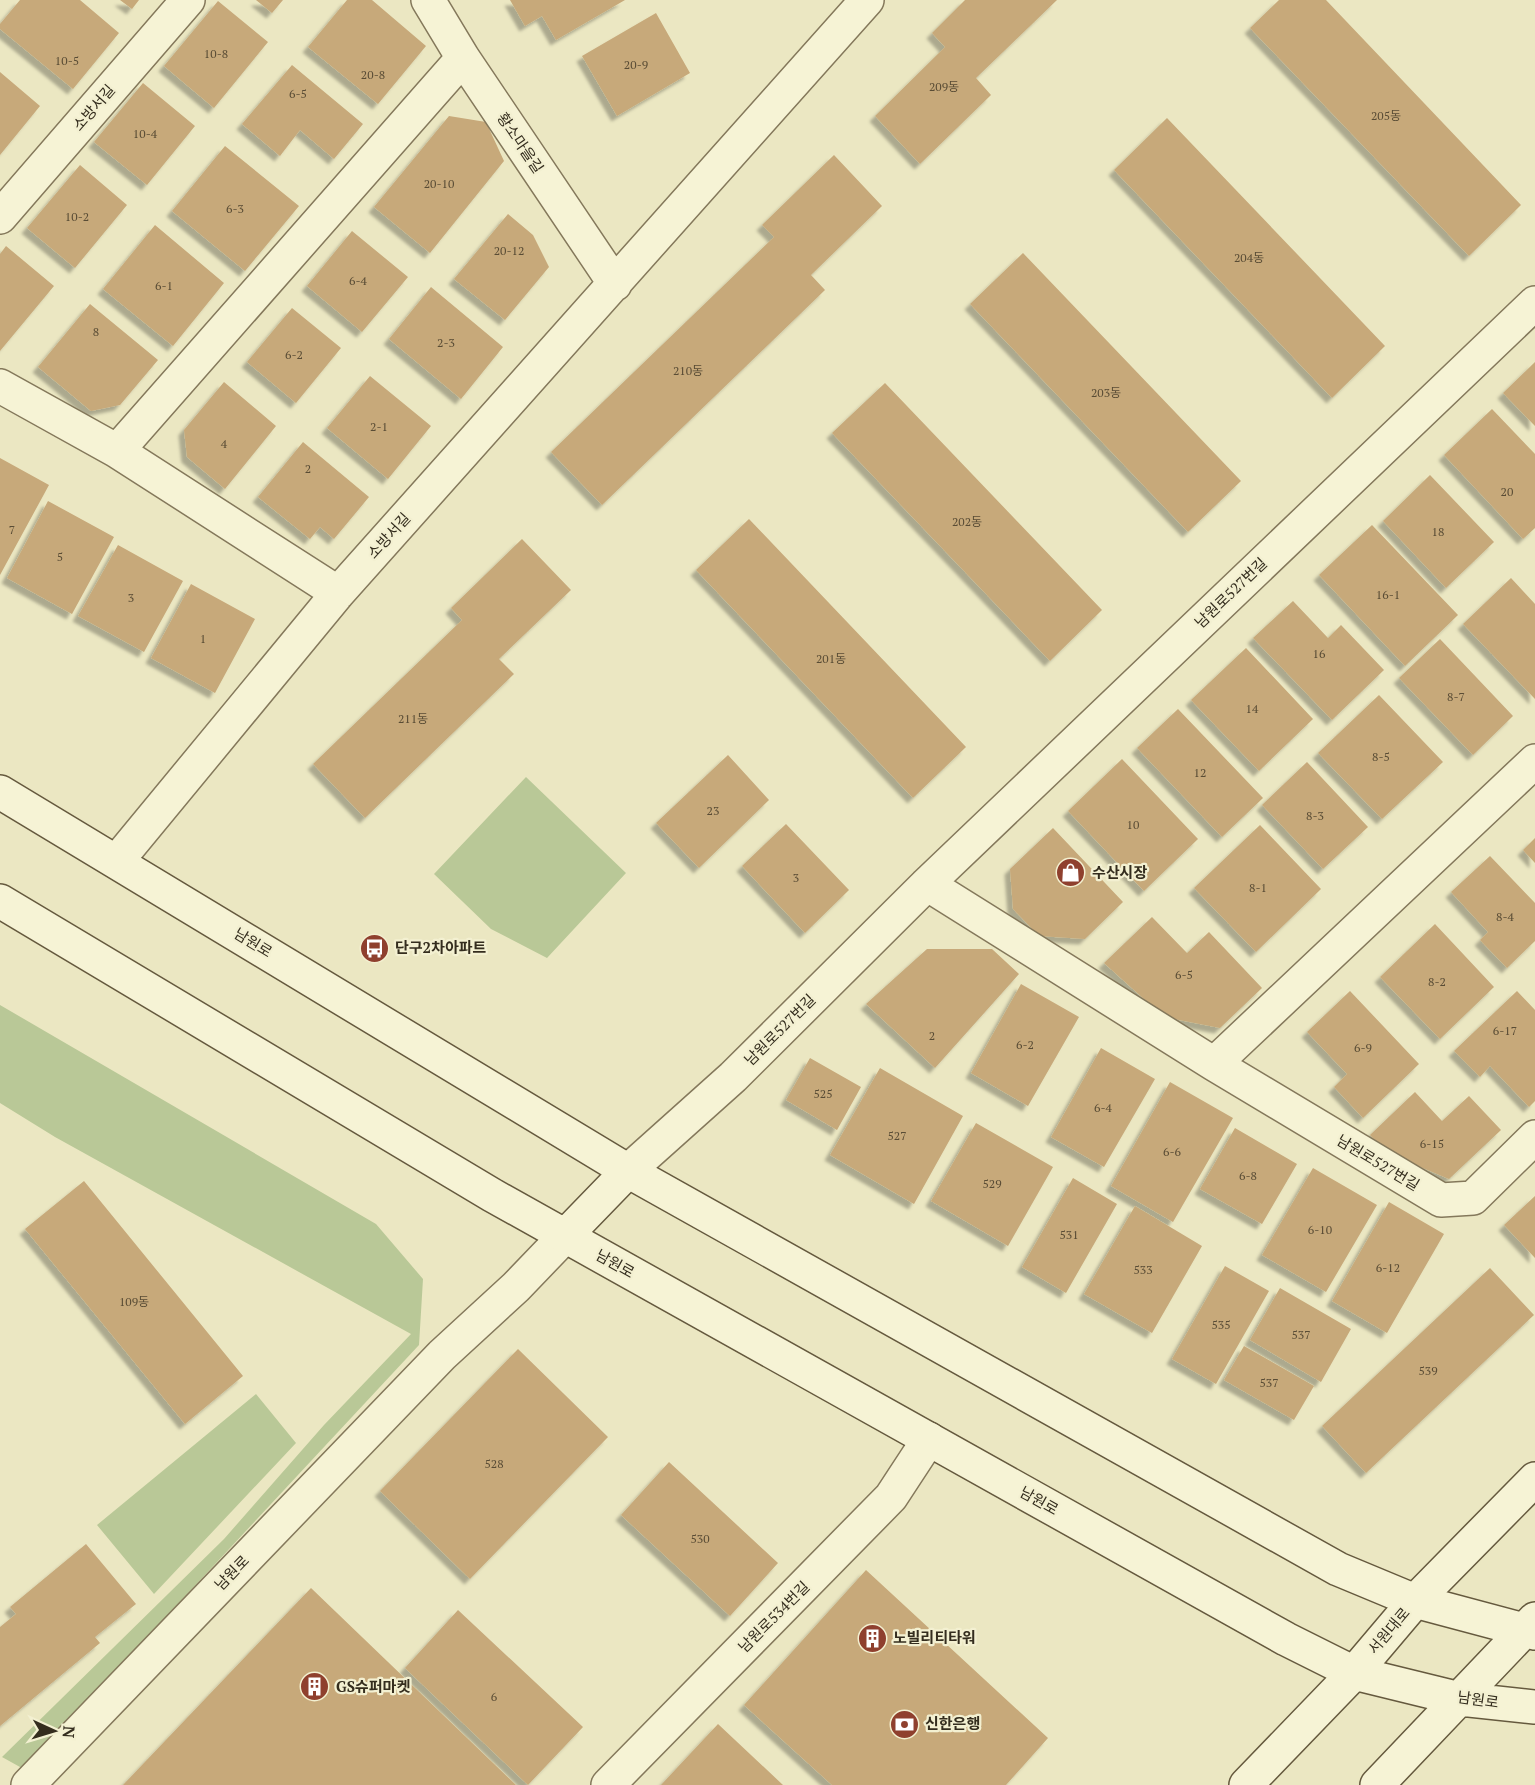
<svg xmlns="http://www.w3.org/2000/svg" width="1535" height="1785" viewBox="0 0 1535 1785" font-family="'PT Serif','Noto Sans KR',serif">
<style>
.green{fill:#b9c897}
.building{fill:#c7a97a;filter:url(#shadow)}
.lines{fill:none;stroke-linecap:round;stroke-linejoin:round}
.street-casing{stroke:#84785b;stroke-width:36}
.secondary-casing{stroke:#65593e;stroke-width:36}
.street{stroke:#f6f3d5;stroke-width:33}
.secondary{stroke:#f6f3d5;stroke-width:33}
.labels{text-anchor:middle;stroke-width:4.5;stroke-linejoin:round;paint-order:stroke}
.number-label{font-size:12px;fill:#594c35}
.street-label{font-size:15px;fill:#342d1e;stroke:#f3f0d1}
.poi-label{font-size:15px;font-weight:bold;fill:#342d1e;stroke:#f3f0d1;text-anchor:start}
</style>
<defs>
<filter id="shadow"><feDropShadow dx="-5.5" dy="5.5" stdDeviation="1.5" flood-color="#0004"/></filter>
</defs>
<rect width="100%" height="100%" fill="#ebe7c2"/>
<path class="green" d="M526 777 626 873 547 958 491 929 434 874Z
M0 1005 376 1224 423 1279 419 1345 97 1691 29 1772 2 1757 224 1539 324 1425 411 1334 55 1137 0 1103Z
M256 1394 296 1443 154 1594 97 1525Z"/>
<path class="building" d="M20 0H80L119 33 73 89 0 29V24Z
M120 0H139L132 9Z
M256 0H283L272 13Z
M347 0H372L426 46 378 104 308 47Z
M510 0H625L556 40 542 16 525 26Z
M965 0H1057L976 78 991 95 920 164 875 116 945 47 932 33Z
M1279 0H1326L1521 205 1469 256 1250 28Z
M218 1 268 42 214 108 164 66Z
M656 13 690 73 617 116 582 56Z
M292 65 363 124 334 159 300 130 280 156 242 124Z
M0 72 40 106 0 155Z
M143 83 195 126 147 185 94 142Z
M449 116 486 122 504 161 430 253 374 207Z
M1167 118 1385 346 1332 398 1114 170Z
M225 146 299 206 245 271 172 211Z
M834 155 882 206 811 275 825 290 602 505 551 452 774 237 762 225Z
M80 165 127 205 75 268 27 228Z
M508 214 533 235 549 267 505 320 454 279Z
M155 225 224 283 173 346 103 289Z
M352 231 408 277 362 332 307 286Z
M6 246 54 286 0 351V254Z
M1023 253 1241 481 1188 532 970 304Z
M431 287 503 347 461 399 389 339Z
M90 304 158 360 120 405 91 411 38 367Z
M292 308 341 348 296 403 247 362Z
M1535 362V426L1503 393Z
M370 376 431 426 388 479 327 428Z
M224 382 276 426 225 489 187 457 184 430Z
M885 383 1102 610 1050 661 832 433Z
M1492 409 1535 454V528L1523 539 1444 455Z
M303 442 369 497 334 539 320 527 310 539 258 497Z
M0 458 49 485 0 575Z
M1430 475 1494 542 1446 588 1383 521Z
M48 501 114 537 72 614 7 578Z
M749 519 966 747 913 798 696 570Z
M1372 525 1458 615 1405 666 1319 575Z
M522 539 571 590 499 659 514 674 365 818 313 764 462 620 451 608Z
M118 545 183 581 144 652 78 616Z
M1511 578 1535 604V699L1463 624Z
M191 584 255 619 215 693 151 658Z
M1293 601 1328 638 1341 625 1384 670 1332 720 1253 638Z
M1440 639 1513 716 1473 755 1399 678Z
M1246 648 1313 719 1259 771 1191 700Z
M1379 695 1443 762 1382 819 1318 753Z
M1178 709 1263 798 1222 837 1137 748Z
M728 755 769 800 699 868 656 823Z
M1122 759 1198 839 1144 891 1068 811Z
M1307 762 1368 827 1323 869 1262 805Z
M786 824 849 890 805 933 742 866Z
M1260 825 1321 889 1256 952 1194 888Z
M1053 828 1123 902 1085 939 1039 936 1013 909 1010 869Z
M1535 838V863L1523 850Z
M1490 856 1535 903V941L1507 968 1480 940 1488 932 1451 892Z
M1152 917 1187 953 1209 932 1262 988 1220 1028 1164 1017 1104 963Z
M1435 924 1494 987 1440 1039 1380 977Z
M927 949H992L1019 974 935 1068 866 1004Z
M1021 984 1079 1017 1028 1106 971 1073Z
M1350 991 1419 1064 1363 1118 1334 1087 1347 1074 1307 1032Z
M1517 991 1535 1010V1101L1529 1107 1490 1066 1480 1077 1454 1051Z
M1101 1048 1155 1079 1104 1167 1051 1137Z
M810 1058 861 1087 837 1130 786 1100Z
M880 1068 963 1116 914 1204 830 1155Z
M1170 1082 1233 1118 1173 1222 1111 1186Z
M1415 1092 1442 1121 1469 1096 1501 1130 1449 1179 1387 1153 1370 1135Z
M976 1123 1053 1167 1008 1246 931 1201Z
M1235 1128 1297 1164 1262 1224 1200 1189Z
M1313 1168 1377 1205 1326 1292 1262 1255Z
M1073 1178 1117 1204 1066 1293 1022 1267Z
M84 1181 243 1376 185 1424 25 1229Z
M1535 1196V1258L1504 1225Z
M1389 1202 1444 1234 1387 1333 1332 1301Z
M1135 1206 1202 1246 1152 1333 1084 1294Z
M1225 1266 1269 1291 1216 1384 1172 1359Z
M1490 1268 1534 1315 1366 1473 1322 1426Z
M1280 1288 1351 1329 1321 1382 1250 1340Z
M1244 1346 1314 1386 1294 1420 1224 1380Z
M518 1349 608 1437 470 1579 380 1491Z
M669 1462 778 1563 730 1616 621 1515Z
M86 1544 136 1604 95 1637 100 1643 0 1726V1627L16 1614 10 1607Z
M866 1570 1048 1738 1006 1785H832L744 1705Z
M311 1588 516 1785H123Z
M458 1610 583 1727 528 1785 405 1668Z
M718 1724 783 1785H661Z"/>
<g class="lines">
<defs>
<path id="street" d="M428 0 463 58 615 284
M0 217 188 0
M0 386 117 451 338 593
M117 451 463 58
M117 861 338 593 867 0
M927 884 1214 1064 1441 1200 1473 1198 1535 1137
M1214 1064 1535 761
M628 1171 733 1077 927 884 1535 303
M28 1785 442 1355 516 1287 565 1236
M608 1785 891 1497 929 1439"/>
<path id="secondary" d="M0 792 628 1171 1338 1569 1415 1601 1535 1633
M0 901 492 1195 1286 1639 1354 1673 1460 1699 1535 1707
M565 1236 628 1171
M1246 1785 1354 1673 1415 1601 1535 1479
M1377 1785 1535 1619"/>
</defs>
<use href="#street" class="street-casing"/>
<use href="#secondary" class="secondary-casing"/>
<use href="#street" class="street"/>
<use href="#secondary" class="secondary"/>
</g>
<defs>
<symbol id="shop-disc" viewBox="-11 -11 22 22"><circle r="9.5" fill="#8f402e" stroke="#f3f0d1"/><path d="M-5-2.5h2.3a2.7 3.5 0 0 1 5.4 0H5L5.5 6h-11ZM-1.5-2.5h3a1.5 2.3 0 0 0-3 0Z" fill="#fff"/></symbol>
<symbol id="bus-disc" viewBox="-11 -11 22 22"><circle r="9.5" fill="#8f402e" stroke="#f3f0d1"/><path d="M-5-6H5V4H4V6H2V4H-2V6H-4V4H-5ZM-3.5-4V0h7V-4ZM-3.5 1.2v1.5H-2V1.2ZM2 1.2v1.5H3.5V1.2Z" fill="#fff"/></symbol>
<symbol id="building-disc" viewBox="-11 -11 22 22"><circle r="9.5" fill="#8f402e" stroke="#f3f0d1"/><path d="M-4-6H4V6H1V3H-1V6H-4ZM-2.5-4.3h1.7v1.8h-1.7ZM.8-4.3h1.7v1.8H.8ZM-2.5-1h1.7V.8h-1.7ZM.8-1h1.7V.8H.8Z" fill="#fff"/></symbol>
<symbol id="bank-disc" viewBox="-11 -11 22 22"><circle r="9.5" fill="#8f402e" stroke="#f3f0d1"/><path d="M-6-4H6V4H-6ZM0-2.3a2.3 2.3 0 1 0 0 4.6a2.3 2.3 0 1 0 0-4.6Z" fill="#fff"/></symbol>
</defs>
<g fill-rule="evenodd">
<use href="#shop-disc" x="1054" y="856" width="33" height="33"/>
<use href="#bus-disc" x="358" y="932" width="33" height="33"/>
<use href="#building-disc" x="856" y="1622" width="33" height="33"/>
<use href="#building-disc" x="298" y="1670" width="33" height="33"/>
<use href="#bank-disc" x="888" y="1708" width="33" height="33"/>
</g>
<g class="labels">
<g class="number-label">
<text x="216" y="58">10-8</text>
<text x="67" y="65">10-5</text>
<text x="636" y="69">20-9</text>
<text x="373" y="79">20-8</text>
<text x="944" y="91">209동</text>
<text x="298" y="98">6-5</text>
<text x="1386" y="120">205동</text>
<text x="145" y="138">10-4</text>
<text x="439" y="188">20-10</text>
<text x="235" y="213">6-3</text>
<text x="77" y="221">10-2</text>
<text x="509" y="255">20-12</text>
<text x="1249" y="262">204동</text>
<text x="358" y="285">6-4</text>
<text x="164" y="290">6-1</text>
<text x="96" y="336">8</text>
<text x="446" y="347">2-3</text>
<text x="294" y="359">6-2</text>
<text x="688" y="375">210동</text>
<text x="1106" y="397">203동</text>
<text x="379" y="431">2-1</text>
<text x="224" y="448">4</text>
<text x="308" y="473">2</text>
<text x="1507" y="496">20</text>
<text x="967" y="526">202동</text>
<text x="12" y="534">7</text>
<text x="1438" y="536">18</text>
<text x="60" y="561">5</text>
<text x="1388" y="599">16-1</text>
<text x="131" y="602">3</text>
<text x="203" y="643">1</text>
<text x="1319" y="658">16</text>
<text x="831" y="663">201동</text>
<text x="1456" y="701">8-7</text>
<text x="1252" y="713">14</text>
<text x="413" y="723">211동</text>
<text x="1381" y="761">8-5</text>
<text x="1200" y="777">12</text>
<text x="713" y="815">23</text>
<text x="1315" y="820">8-3</text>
<text x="1133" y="829">10</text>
<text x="796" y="882">3</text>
<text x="1258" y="892">8-1</text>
<text x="1505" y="921">8-4</text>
<text x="1184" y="979">6-5</text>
<text x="1437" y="986">8-2</text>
<text x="1505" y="1035">6-17</text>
<text x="932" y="1040">2</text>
<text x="1025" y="1049">6-2</text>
<text x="1363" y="1052">6-9</text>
<text x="823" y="1098">525</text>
<text x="1103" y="1112">6-4</text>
<text x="897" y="1140">527</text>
<text x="1432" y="1148">6-15</text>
<text x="1172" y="1156">6-6</text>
<text x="1248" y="1180">6-8</text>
<text x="992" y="1188">529</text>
<text x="1320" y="1234">6-10</text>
<text x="1069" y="1239">531</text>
<text x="1388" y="1272">6-12</text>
<text x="1143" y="1274">533</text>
<text x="134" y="1306">109동</text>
<text x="1221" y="1329">535</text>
<text x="1301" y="1339">537</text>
<text x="1428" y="1375">539</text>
<text x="1269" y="1387">537</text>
<text x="494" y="1468">528</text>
<text x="700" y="1543">530</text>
<text x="494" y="1701">6</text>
</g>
<g class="street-label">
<text transform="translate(94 108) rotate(-49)" y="5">소방서길</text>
<text transform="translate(520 143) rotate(56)" y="5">황소마을길</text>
<text transform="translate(389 536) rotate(-48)" y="5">소방서길</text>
<text transform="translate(1231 593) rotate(-44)" y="5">남원로527번길</text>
<text transform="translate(253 943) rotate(31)" y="5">남원로</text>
<text transform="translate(780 1030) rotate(-45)" y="5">남원로527번길</text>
<text transform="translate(1378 1163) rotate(31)" y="5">남원로527번길</text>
<text transform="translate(615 1264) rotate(29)" y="5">남원로</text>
<text transform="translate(1039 1501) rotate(29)" y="5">남원로</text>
<text transform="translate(232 1573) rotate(-46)" y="5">남원로</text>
<text transform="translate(774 1617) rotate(-45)" y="5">남원로534번길</text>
<text transform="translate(1389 1631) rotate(-50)" y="5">서원대로</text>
<text transform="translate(1478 1700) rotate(8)" y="5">남원로</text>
</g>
<g class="poi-label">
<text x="1092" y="878">수산시장</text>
<text x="395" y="953">단구2차아파트</text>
<text x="893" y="1643">노빌리티타워</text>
<text x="336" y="1692">GS슈퍼마켓</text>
<text x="925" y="1729">신한은행</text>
</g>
</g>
<g transform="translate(54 1731) rotate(94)" stroke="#f3f0d1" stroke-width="4.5" paint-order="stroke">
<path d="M0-4.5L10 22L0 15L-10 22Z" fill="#342d1e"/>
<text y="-9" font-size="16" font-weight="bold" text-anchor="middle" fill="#342d1e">N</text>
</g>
</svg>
